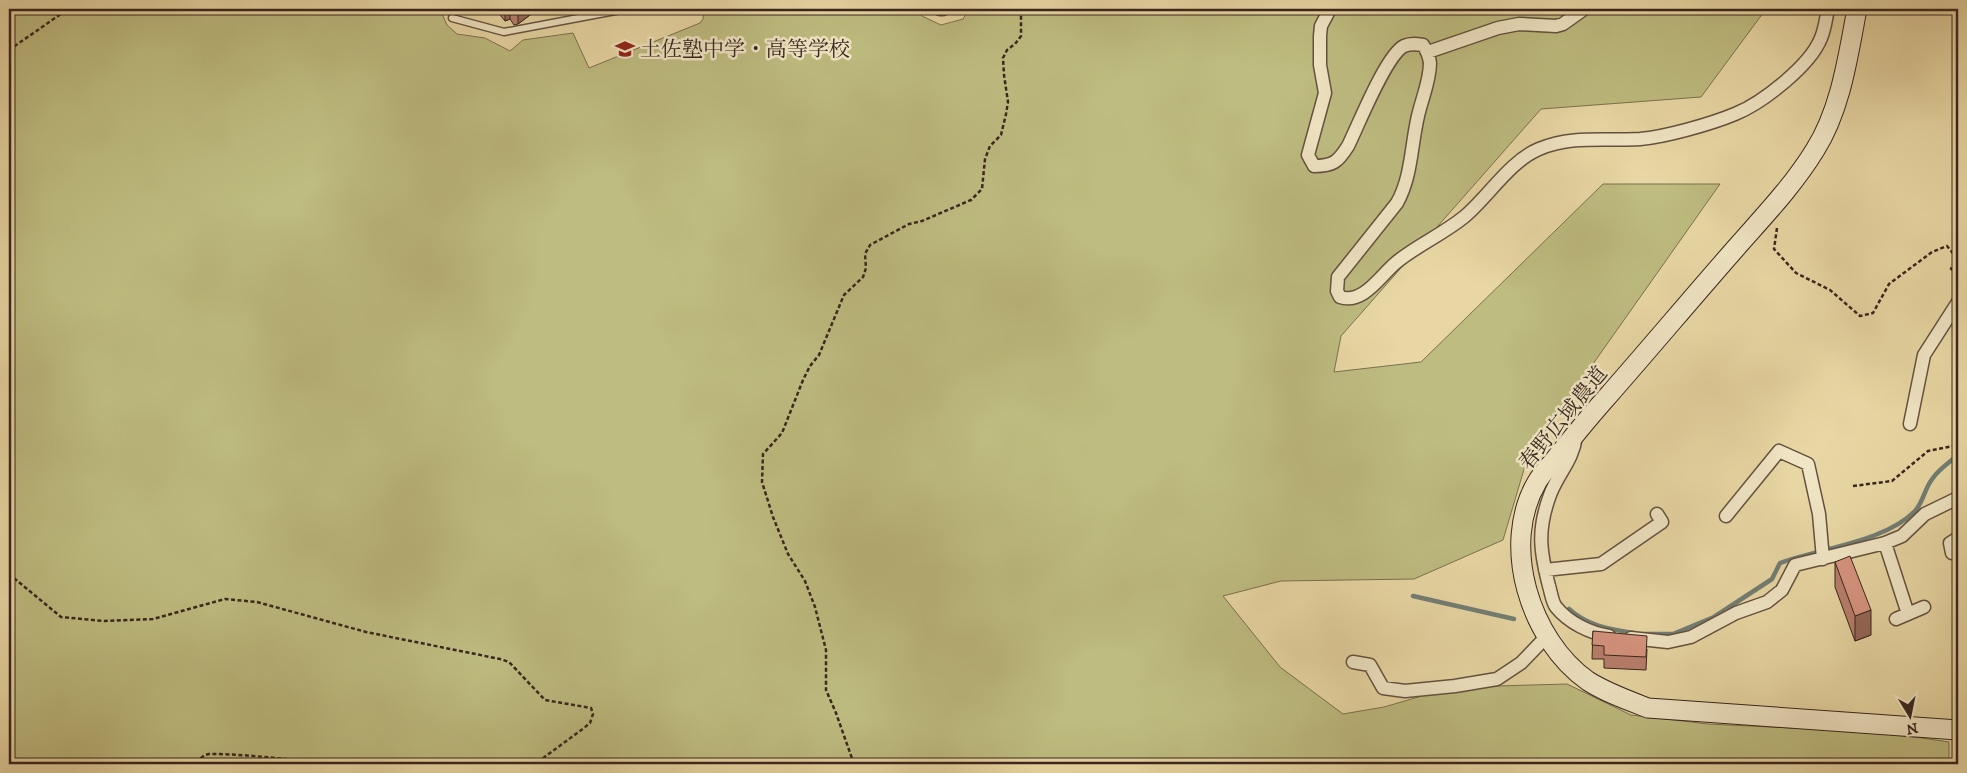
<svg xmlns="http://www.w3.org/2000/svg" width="1967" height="773" viewBox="0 0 1967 773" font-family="'IM FELL DW Pica','Noto Serif JP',serif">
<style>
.green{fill:#bebc80;stroke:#7b7150}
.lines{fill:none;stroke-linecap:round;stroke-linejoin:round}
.stream{stroke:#727e75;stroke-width:4.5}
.lane-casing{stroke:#645240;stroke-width:9}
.street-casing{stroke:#645240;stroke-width:15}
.secondary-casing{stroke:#38261f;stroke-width:21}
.path{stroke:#38261f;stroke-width:2.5;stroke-dasharray:4 2.5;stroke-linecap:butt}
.lane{stroke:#f0e5c4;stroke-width:6}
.street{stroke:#f0e5c4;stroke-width:12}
.secondary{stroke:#f0e5c4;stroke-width:19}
.wall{fill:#b9806e;stroke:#38261f}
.shaded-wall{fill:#96685a;stroke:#38261f}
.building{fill:#d79580;stroke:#38261f}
.labels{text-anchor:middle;stroke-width:5;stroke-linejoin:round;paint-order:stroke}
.poi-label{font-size:21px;fill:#38261f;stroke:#f0e5c4;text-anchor:start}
.street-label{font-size:21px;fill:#38261f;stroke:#f0e5c4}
</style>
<rect width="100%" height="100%" fill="#e8d7a4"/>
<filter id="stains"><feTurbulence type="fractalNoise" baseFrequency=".004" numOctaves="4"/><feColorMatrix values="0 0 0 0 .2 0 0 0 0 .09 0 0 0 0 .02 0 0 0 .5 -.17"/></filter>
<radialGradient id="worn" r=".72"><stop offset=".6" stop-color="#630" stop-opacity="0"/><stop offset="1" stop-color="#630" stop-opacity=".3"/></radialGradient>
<path class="green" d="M9 9H440L447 25 457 34 485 38 510 51 523 40 573 33 589 68 700 23 703 19 704 9H918L922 16 941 25 963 19 969 9H1766L1701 97 1541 109 1341 336 1334 372 1421 362 1603 184H1720L1528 456 1503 540 1414 579 1281 581 1223 596 1280 667 1343 714 1384 707 1432 693 1496 686 1567 684 1631 715 1708 724 1854 731 1915 737 1949 742V764H9Z"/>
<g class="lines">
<path class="stream" d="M1413 596 1514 619
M1569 609C1587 626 1610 629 1634 633
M1644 634H1673L1714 617 1772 579 1780 563C1820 548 1885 542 1915 511 1923 503 1925 487 1933 478 1939 469 1950 462 1958 455"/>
<defs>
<path id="lane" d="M452 18 504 32 626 9"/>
<path id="street" d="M940 9H943
M1330 9 1321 26 1320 36V65L1325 93 1308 155 1314 166C1333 166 1338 162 1348 146 1358 126 1386 55 1404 46 1411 43 1417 44 1423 45 1427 51 1429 55 1430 63 1430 81 1422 98 1418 116 1411 145 1412 176 1397 203L1338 277 1337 291 1340 297C1364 305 1381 274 1398 261 1418 245 1443 234 1464 217 1488 197 1510 161 1539 149 1572 135 1605 141 1640 139 1665 137 1711 124 1735 114 1762 103 1810 66 1821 38 1825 29 1826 18 1828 9
M1428 52 1498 28 1519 24 1556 26 1563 24 1584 9
M1910 424 1924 355 1958 302
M1576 436C1573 461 1558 473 1550 495 1537 530 1540 551 1549 586 1551 592 1552 602 1556 607 1569 623 1590 633 1609 636
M1726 516 1779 451 1808 464 1819 514 1823 559
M1885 543 1908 614
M1952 553 1950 543 1958 538
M1545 570 1601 564 1662 522 1657 514
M1896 619 1924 607
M1631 638 1668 642 1691 637 1736 613 1767 602 1782 590 1795 565 1885 543 1902 536 1925 514 1958 498
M1353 662 1370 665 1383 688 1405 691 1455 686 1497 679 1521 663 1547 636"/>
<path id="secondary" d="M1857 9C1848 56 1841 109 1815 150 1793 186 1763 217 1735 249 1692 298 1650 348 1607 397 1589 417 1573 437 1556 458 1550 466 1542 473 1537 482 1500 545 1530 640 1588 681 1607 693 1627 700 1648 708L1958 730"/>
</defs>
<use href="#lane" class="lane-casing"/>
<use href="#street" class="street-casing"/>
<use href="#secondary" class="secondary-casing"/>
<path class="path" d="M9 50 68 9
M1777 228 1774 249 1796 273 1830 290 1860 316 1873 313 1889 284 1932 252 1947 246 1956 257 1951 269 1958 273
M1853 486 1892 481 1928 451 1958 445
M9 574 61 617 104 621 153 619 225 599 257 602 366 632 500 659 509 662 545 700 591 708 593 714 590 723 584 728 535 764
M204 764 202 762 201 758 205 755 209 754C249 754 289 760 329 763 345 764 361 761 376 764
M854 764 836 713 826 690V650L815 607 805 581 788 554 773 517 762 482 763 454 782 433 803 380 810 366 819 355 844 295 863 277 866 268 865 254 870 245 909 224 922 221 971 200 982 189 985 159 990 146 1001 135 1006 114 1008 102 1004 75 1003 58 1007 50 1015 44 1021 36V9"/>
<use href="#lane" class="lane"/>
<use href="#street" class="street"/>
<use href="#secondary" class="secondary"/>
</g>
<path class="wall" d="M495 9H538L518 24 514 25 510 19 505 21Z
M1835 562 1871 635 1855 641 1835 587Z
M1593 631 1647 649 1646 670 1604 668V659H1592Z"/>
<path class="shaded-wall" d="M505 9H510V19L505 21Z
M521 9H538L518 24V11Z
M1871 610V635L1855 641V616Z"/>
<path class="building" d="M512 9H521L518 11 514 12Z
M1850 556 1871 610 1855 616 1835 562Z
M1593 631 1647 636 1646 657 1604 655V646L1592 645Z"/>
<defs>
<symbol id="school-bare" viewBox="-9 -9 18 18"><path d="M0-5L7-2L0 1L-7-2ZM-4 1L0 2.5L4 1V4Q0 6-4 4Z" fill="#8f2418" stroke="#f0e5c4" stroke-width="2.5" paint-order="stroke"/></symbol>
</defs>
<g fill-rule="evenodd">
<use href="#school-bare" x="611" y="35" width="28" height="28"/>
</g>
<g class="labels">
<g class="poi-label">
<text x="640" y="56">土佐塾中学・高等学校</text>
</g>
<g class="street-label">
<text transform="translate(1563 418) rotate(-51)" y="7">春野広域農道</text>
</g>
</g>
<rect width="1967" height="773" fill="none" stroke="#e8d7a4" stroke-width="30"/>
<rect x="10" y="10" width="1947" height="753" fill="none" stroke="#38261f" stroke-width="2.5"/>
<rect x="15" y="15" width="1937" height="743" fill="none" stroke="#38261f"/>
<g transform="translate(1910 716) rotate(170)" stroke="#f0e5c4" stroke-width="4" paint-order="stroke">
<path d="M0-4L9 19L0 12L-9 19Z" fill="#38261f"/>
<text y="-8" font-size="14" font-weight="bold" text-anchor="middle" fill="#38261f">N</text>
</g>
<rect width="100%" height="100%" filter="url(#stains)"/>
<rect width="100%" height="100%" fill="url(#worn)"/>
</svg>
